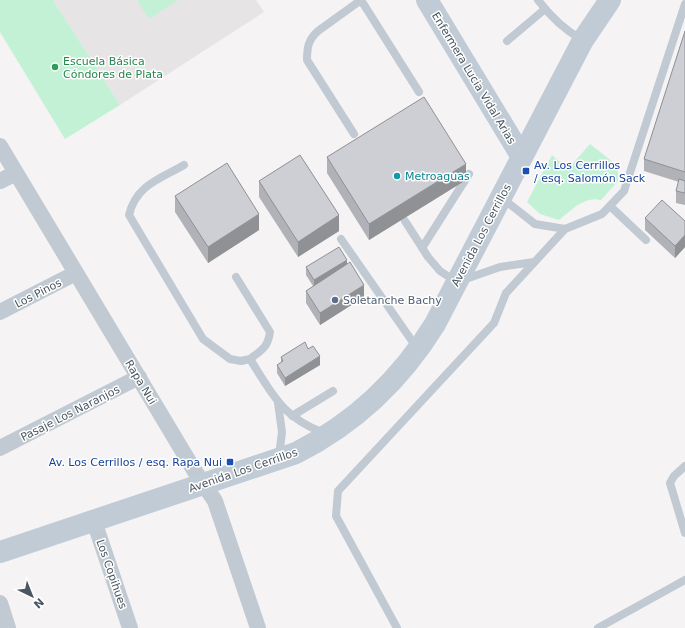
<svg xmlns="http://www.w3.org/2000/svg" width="685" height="628" viewBox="0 0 685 628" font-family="'DejaVu Sans',sans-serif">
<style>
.education{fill:#e6e4e5}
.green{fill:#c3f1d5}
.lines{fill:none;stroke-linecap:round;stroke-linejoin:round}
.lane{stroke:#c1cad2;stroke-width:8}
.street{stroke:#c1cad2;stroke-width:16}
.secondary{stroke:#c1cbd6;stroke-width:22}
.wall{fill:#b0b2b7}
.shaded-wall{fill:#909195}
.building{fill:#cdcfd5;stroke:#909195}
.leisure-dot{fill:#2e9e5b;stroke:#fff;stroke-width:1.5}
.transit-dot{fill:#1a4fb4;stroke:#fff;stroke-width:1.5}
.culture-dot{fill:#0f9aa8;stroke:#fff;stroke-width:1.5}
.service-dot{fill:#5c6f8a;stroke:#fff;stroke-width:1.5}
.labels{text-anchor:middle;stroke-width:3;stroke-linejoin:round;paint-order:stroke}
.leisure-label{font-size:11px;fill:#27864d;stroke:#fff;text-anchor:start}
.street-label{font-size:11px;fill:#4a5661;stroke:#fff}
.transit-label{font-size:11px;fill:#164399;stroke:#fff;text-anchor:start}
.culture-label{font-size:11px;fill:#0d838f;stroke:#fff;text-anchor:start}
.service-label{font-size:11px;fill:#4e5e75;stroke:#fff;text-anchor:start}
</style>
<rect width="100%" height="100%" fill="#f5f3f3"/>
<path class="education" d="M53 0H256L264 12 120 105Z"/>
<path class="green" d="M0 0H53L120 105 65 139 0 32Z
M137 0H178L149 19Z
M590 144 618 166V181L601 200C584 196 573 209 559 220L540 214 527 202 552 155 568 169Z"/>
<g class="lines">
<path class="lane" d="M361 0 419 92
M538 0C551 17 563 29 581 39
M507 41 545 9
M354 134 307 60C307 48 308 40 318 31L361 0
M184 165C160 179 136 185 129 215L203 339 230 359 241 361 250 359C272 394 282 417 324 433
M502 198 535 224 565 229
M610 206 646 240
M405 221 428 257 440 271 457 282 500 267 534 262
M341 239 417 348
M422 248 469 174
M236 277 270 332C268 347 262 350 250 359
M278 403 282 432 279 456
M292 416 333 391
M685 466 674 476 670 483 685 533
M397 628 336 516 338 491 494 323 506 293 565 229 602 214 624 191 685 4
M598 628 685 580"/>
<path class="street" d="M0 146 194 470 215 501 258 628
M0 181 16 173
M0 312 76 273
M0 448 139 377
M94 521 130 628
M0 603 8 628"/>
<path class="secondary" d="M427 0 522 157
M0 552 296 453C355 423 400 381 435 324L583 40 610 0"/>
</g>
<path class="wall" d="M685 31V205L676 203V191L679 182 644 171V159Z
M327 157 466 180 369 240 327 173Z
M259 181 339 231 298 257 259 197Z
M175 196 259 230 208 263 175 212Z
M645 218 685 221V247L675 258 645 230Z
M347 264 364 297 320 325 306 303V291L313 286 306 275V267Z
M308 349 320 365 285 386 277 373V365L281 363V357Z"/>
<path class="shaded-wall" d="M466 164V180L369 240V224Z
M259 214V230L208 263V247Z
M339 215V231L298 257V242Z
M685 235V247L675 258V246Z
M347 260V268L314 288V280Z
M364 285V297L320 325V313Z
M320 356V365L285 386V378Z"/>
<path class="building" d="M685 31V172L644 159Z
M424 97 466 164 369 224 327 157Z
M300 155 339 215 298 242 259 181Z
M227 163 259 214 208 247 175 196Z
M679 179 685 181V193L676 191Z
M662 200 685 221V235L675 246 645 218Z
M339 247 347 260 314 280 306 267Z
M350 262 364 285 320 313 306 291Z
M305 342 308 349 313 346 320 356 285 378 277 365 283 361 281 357Z"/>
<circle class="leisure-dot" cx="55" cy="67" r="4"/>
<g class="transit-dot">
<rect x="522" y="167" width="8" height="8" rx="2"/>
<rect x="226" y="458" width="8" height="8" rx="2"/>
</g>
<circle class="culture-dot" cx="397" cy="176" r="4"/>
<circle class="service-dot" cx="335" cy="300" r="4"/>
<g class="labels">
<g class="leisure-label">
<text x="63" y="65">Escuela Básica<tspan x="63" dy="13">Cóndores de Plata</tspan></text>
</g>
<g class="street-label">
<text transform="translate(474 78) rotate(59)" y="4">Enfermera Lucia Vidal Arias</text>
<text transform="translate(481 235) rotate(-62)" y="4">Avenida Los Cerrillos</text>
<text transform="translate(38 293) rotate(-27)" y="4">Los Pinos</text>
<text transform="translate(141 382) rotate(59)" y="4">Rapa Nui</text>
<text transform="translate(70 413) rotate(-27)" y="4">Pasaje Los Naranjos</text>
<text transform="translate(243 470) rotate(-19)" y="4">Avenida Los Cerrillos</text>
<text transform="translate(112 574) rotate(71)" y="4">Los Copihues</text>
</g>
<g class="transit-label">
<text x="534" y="169">Av. Los Cerrillos<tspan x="534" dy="13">/ esq. Salomón Sack</tspan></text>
<text x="222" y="466" text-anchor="end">Av. Los Cerrillos / esq. Rapa Nui</text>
</g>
<g class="culture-label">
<text x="405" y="180">Metroaguas</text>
</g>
<g class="service-label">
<text x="343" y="304">Soletanche Bachy</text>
</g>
</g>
<g transform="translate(32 596) rotate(137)" stroke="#ffffff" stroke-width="3" paint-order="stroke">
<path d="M0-3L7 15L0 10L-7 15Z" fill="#4a5661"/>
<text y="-6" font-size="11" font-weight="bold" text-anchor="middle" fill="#4a5661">N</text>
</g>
</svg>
